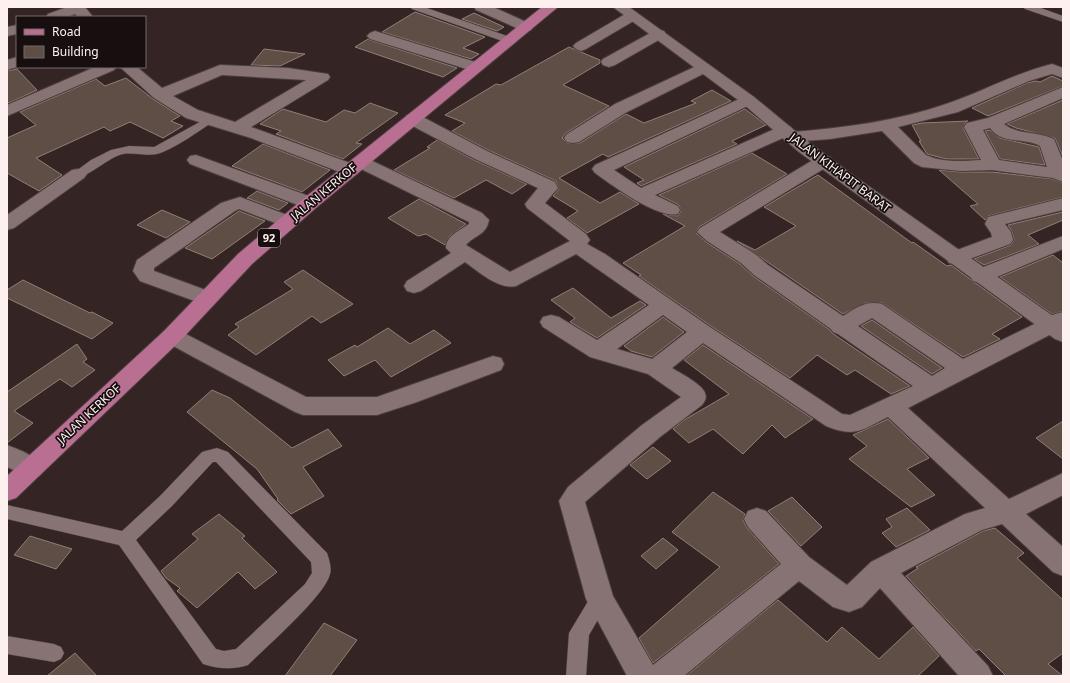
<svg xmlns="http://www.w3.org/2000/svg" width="1070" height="683" viewBox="0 0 1070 683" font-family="'Noto Sans',sans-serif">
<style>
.building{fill:#5e4e46;stroke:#917f76}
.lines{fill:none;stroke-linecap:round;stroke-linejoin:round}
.lane-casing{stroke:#4d3f3f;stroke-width:1}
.street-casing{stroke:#4d3f3f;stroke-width:2}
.secondary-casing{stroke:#4d3f3f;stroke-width:2}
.primary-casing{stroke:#4d3f3f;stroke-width:2}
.lane{fill:#877373;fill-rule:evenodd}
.street{fill:#877373;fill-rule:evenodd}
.secondary{fill:#877373;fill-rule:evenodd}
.primary{fill:#b86f92;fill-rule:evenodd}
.labels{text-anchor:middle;stroke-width:3.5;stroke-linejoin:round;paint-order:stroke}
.shield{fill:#170f0f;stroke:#b8adac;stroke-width:1}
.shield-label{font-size:11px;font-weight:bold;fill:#fdf1f0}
.street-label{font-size:12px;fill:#fdf1f0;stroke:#170f0f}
</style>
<rect width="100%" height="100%" fill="#342424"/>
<path class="building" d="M415 12 485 37 463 48 479 54 471 59 382 32Z
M474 13 504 27 497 31 462 19Z
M368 39 370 40 457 68 443 77 355 47Z
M569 47 600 60V63L563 85 609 106 566 133 562 138 567 143H580L626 114 644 123 696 103 691 101 712 90 731 101 608 157 603 154 559 178 600 203 620 192 639 204 587 233 567 218 578 211 553 196 559 189 556 181 488 150 452 131 465 123 445 115 496 84 501 85Z
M264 49 305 54 280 66 251 65Z
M17 69 37 90 9 103 7 101V71Z
M1052 76 1063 81V86L988 116 972 108 1027 83 1036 81 1040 82Z
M126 78 153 99 180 116 171 121 183 126 163 138 130 122 110 131 104 127 36 158 62 175 39 191 7 173V138L36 125 20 112 96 79 105 86Z
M1063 100V157L1055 138 1016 128 1007 124Z
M370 103 398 113 356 143 362 144 343 159 276 134 281 131 260 124 283 109 326 122 344 110 355 113Z
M745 109 766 125 732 141 737 144 641 186 637 183 644 180 624 167Z
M968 121 966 122 963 128 979 159H946L927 154 919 141H921L912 125 922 123Z
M990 130 1000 138 1039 147 1045 165 1000 159 985 131Z
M437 140 474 160 527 184 512 194 486 180 454 198 394 170 430 148 427 147Z
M263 144 330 170 302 192 232 166Z
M752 153 787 174 699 227 696 233 706 242 740 264 753 276 830 330 832 333 910 386 891 394 855 370 847 375 817 355 790 378 711 326 639 276 641 275 623 263 685 226 663 214 678 216 681 211 679 205 659 195Z
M939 170 961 172H992L1053 179 1063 183V197L988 216 985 220 970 206 978 204Z
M818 175 912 243 913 242 947 266 951 265 970 279 973 282 977 284 1022 317 992 334 1000 339 963 357 882 303H866L843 314 737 241 755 250 796 226 764 207Z
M257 191 288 203 279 210 247 198Z
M419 199 466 224 450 236 445 245 426 234 418 236 388 218Z
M162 210 190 222 166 238 137 225Z
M239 211 265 221 212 259 185 248Z
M1063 212V220L1028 235 1039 244 984 265 974 259 1011 245 1014 240 1012 232 1008 225Z
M1053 255 1063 263V311L1052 314 1000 277Z
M303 270 353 304 321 323 312 316 256 355 228 335 239 327 235 324 293 289 284 282Z
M23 280 90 313 92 312 113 323 92 339 7 298V290Z
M573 288 611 318 640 301 646 305 597 338 570 322 575 318 551 300Z
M663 317 684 332 652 357 631 351 624 346Z
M872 320 942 368 932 374 861 326Z
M388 328 410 344 434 330 451 343 391 377 375 360 344 376 328 360 355 345 357 347Z
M77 344 87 359 83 362 95 370 72 387 60 379 14 411 33 423 7 443V392Z
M703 345 813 419 785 438 772 425 743 454 713 429 689 443 673 429 684 420 729 394 684 360Z
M212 390 230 398 292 448 328 429 342 446 303 467 324 496 291 514 277 500 278 499 257 469 187 412Z
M888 419 929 458 907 469 935 495 911 507 849 459 867 446 853 435Z
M1063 421V459L1036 438Z
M653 447 671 461 647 479 630 465Z
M713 492 745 514 743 520 747 528 779 564 653 663 639 638 720 567 672 532Z
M792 497 822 527 801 546 768 511Z
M907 508 930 530 896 547 882 533 892 527 886 519Z
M219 514 245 536 242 538 277 572 255 589 238 572 197 608 177 591 180 588 166 578 161 571 198 539 192 534Z
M995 528 1024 553 1017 558 1063 600V653L1048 664 1063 676H1006L979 649 976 651 906 576 918 568 916 567 983 531Z
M30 536 72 549 56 569 14 555Z
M663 538 678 550 656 569 641 556Z
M778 600 827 642 842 627 879 659 913 627 939 656 918 676H686Z
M324 623 357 640 330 676H285Z
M75 653 97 676H47Z"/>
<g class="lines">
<defs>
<path id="lane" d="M410 7H424L513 38 514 40 509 43 505 42 412 9Z
M1023 7H1038L1063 16V22L1025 9Z
M209 117 213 118 215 120 213 122C197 132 180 145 163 152 150 158 136 152 123 154 108 157 86 180 74 177L72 174 91 160 111 150 129 146 154 147Z
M217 448 228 452 327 553C329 559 332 568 330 574 325 596 266 647 248 665 233 670 218 669 203 664L119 545 7 519V505L122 531 160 496 202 452ZM213 462H216L311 562 312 573 305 584 236 649 224 651 216 649 136 540 172 506Z
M600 591 607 593 610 599 589 635 586 676H566L569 633 593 593Z
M7 636 54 644 61 647 64 653 61 659 54 662 7 654Z"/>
<path id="street" d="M67 7H85L93 17H78L75 14 67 17H46L48 14Z
M474 7H493L531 24 533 27 531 30 526 31 521 30 476 10Z
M632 12 637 13 639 16 637 19 586 49 581 51 576 49 573 46 576 43 627 13Z
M17 25V34L7 36V27Z
M659 30 664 31 666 34 664 37 615 65 609 67 603 65 601 62 603 59 654 31Z
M375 31 482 64 484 67 482 70 476 72 370 39 367 36 370 33Z
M17 57V67L7 70V60Z
M703 63 709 65 711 68 709 71 627 112 579 142 573 143 567 142 564 138 567 134 615 104Z
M1052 64 1063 68V78L1052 74 1029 81 958 112 898 127 926 155C942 163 964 161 981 160L964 127 967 123 988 118 1063 87V98L1004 124C1017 135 1038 131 1054 139L1063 161V182L1053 178 992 170 961 171 922 167 914 163 882 131 830 139 791 142 785 141 783 138 655 195 678 206 680 210 678 214C657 219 612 185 595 173L592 169 595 165 748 95 754 97 756 100 754 103 614 170 641 188 779 127 785 126 791 127 793 132C844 128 897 121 946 104 982 92 1015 73 1052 64ZM990 128C1002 145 1024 137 1040 146L1047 167 999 160 983 130Z
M220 65 288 68 328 74 330 77 328 80 251 127 353 164 351 162 354 158 360 157 366 158 482 213 489 220C486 236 474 235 466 245L510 272 570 241 527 208 525 204 538 188 475 159 407 123 405 119 407 115 413 114 419 115 487 151 555 182 558 188 545 203 586 234 590 240 587 244 605 254 710 327 842 414 850 415 913 386 838 334 833 332 831 329 754 275 741 263 707 241 697 232 700 228 818 157 824 156 830 157 833 161 830 165 720 232 755 254 768 265 843 316C856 308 866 300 882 304L963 359 1055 314 1063 312V328L908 408 1009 499 1063 473V495L1026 514 1063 547V576L1053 572 1002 524 982 530 901 573 988 666 993 676H959L880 588 862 607 849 612 833 607 799 581 684 676H627L586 599 559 501 568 487 642 425 681 397 648 374 590 357 543 327 540 322 543 317 551 315 559 317 597 340 649 305 576 254 516 286C499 290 479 272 465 262L421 291 414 293 407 291 404 286 407 281 451 253 446 248C446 236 459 231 469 224V222L359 168 360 170 357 174 351 175 345 174 251 138 186 118 154 98 120 67H137L162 88ZM222 75 306 80 235 122 198 110 173 96ZM663 315 687 332 652 359 617 349ZM872 318 945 368 932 376 858 326ZM703 343 826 426C856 438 861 430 888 417L985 508 965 514 871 562 847 585 809 557 766 511 757 508 748 511 744 519 748 527 781 564 653 665 613 596 585 502 660 437 702 405C705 401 707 398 705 393 702 384 680 373 672 368Z
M95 67H116L114 70 7 116V105Z
M196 155 317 199 319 203 317 207 310 209 303 207 190 164 187 160 190 156Z
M78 169 84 170 87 174 84 178 14 228 7 230V215L72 170Z
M240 197 295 218 298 222 295 226 288 228 239 209 235 211 154 268V271L214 293 218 298 214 303 207 305 200 303 140 281 133 271 137 260 221 203Z
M1063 198V210L1005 224 1011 232 1013 240 1010 244 956 264 949 263 946 258 949 253 992 237 991 233 985 224 988 217Z
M1063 236V249L987 281 980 283 973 281 970 276 973 271Z
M172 328 180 331 306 397H377L493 356 501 358 504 364 501 370 417 402 377 415H303L295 412 164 341 161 336 164 331Z
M7 445C20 450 37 456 43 468L40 475 31 478 7 467Z"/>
<path id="secondary" d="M613 7H629L754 97 811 144 857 178 1063 323V342L1055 339 799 152 742 103Z"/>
<path id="primary" d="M542 7H558L317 207 252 264 180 341 16 498 7 501V476L164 331 238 254 303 199Z"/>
</defs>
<use href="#lane" class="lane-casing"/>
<use href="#street" class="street-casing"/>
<use href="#secondary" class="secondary-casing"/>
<use href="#primary" class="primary-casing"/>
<use href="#lane" class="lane"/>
<use href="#street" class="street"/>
<use href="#secondary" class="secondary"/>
<use href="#primary" class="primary"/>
</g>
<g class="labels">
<rect class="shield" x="258" y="229" width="22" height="18" rx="3"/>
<g class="shield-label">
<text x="269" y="242">92</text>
</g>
<g class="street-label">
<text transform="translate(840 173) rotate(37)" y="4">JALAN KIHAPIT BARAT</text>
<text transform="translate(324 192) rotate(-40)" y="4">JALAN KERKOF</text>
<text transform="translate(89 414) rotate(-43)" y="4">JALAN KERKOF</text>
</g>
</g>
<rect width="1070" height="683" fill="none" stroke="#fdf1f0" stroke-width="16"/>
<rect x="16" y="16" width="130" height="52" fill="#170f0f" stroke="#736969"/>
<rect x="24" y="29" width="20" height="6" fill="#b86f92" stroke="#736969"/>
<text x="52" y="36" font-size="12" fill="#fdf1f0">Road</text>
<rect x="24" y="46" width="20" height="12" fill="#5e4e46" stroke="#736969"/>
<text x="52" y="56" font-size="12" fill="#fdf1f0">Building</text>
</svg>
